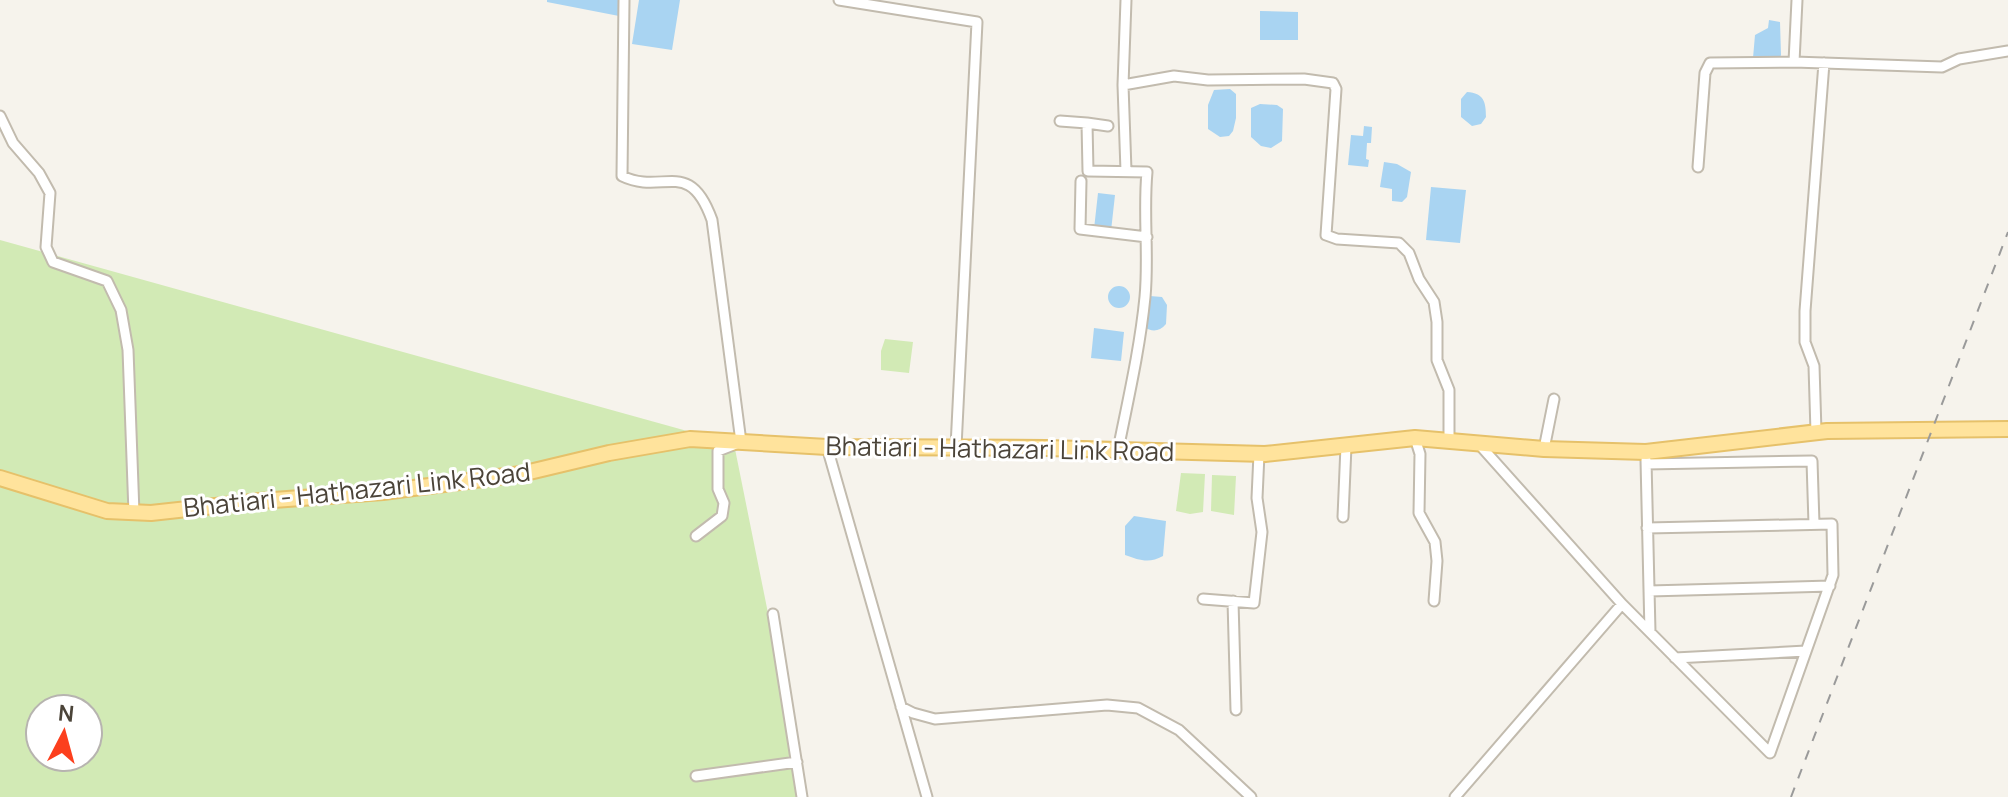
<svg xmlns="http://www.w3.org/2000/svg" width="2008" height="797" viewBox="0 0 2008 797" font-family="Manrope,sans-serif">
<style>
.green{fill:#d2eab5;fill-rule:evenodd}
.water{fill:#a9d4f2}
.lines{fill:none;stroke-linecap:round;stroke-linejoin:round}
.street-casing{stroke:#c2bbae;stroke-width:13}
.primary-casing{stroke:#e6c16a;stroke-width:18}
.street{stroke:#fff;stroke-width:9}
.primary{stroke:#ffe39c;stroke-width:14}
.rail{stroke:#9a9a9a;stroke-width:2;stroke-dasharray:10 10;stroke-linecap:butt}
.labels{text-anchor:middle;stroke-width:6;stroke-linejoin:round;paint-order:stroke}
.street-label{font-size:26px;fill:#4b4439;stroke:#fff}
</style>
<rect width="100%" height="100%" fill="#f6f3ec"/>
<path class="green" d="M0 240 734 444 805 797H0ZM40 709H88V757H40Z
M885 339 913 342 909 373 881 370V351Z
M1181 473 1205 474 1203 512 1190 514 1176 511Z
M1212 475 1236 476 1234 515 1211 511Z"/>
<path class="water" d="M547 0H620L619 16 547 2Z
M639 0H680L672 50 632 44Z
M1260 11 1298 12V40H1260Z
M1769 20 1780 22 1781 55 1779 60 1753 58 1755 35 1768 28Z
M1230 89 1236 94V118L1233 131 1229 136 1220 137 1208 129V105L1214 90Z
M1467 92C1484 93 1486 102 1486 117L1481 124 1472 126 1461 117V99Z
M1260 104 1277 105 1283 109 1282 141 1271 148 1261 146 1251 137V108Z
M1364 126 1372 127 1371 143H1367L1366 159 1369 160 1368 167 1348 165 1351 135 1363 136Z
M1384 162 1397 164 1411 172 1407 197 1402 202 1392 201V189L1380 187Z
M1431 187 1466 190 1460 243 1426 240Z
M1098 193 1115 195 1111 231 1094 229Z
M1108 297a11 11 0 1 1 22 0a11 11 0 1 1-22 0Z
M1150 296 1162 297 1167 305 1166 324C1159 332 1152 332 1144 327L1147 301Z
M1094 328 1124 332 1121 361 1091 358Z
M1134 516 1166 521 1163 556C1149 564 1139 560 1125 555V526Z"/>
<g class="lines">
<defs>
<path id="street" d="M624 0 622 176C663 196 689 156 712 220L741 442 718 451V489L724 503 722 516 696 536
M839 0 977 22 956 447
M1794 62 1942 67 1959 59 2008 51
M1123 85 1126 0
M0 116 13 143 39 173 50 193 46 247 53 262 107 281 121 310 128 350 134 513
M1060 121 1087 123 1088 171 1147 172C1143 213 1149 255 1145 297 1140 348 1128 400 1118 450
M1087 123 1108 126
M1698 167 1705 73 1710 63 1794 62 1797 0
M1126 171 1123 85 1174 76 1208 80 1304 79 1333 83 1336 89 1326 235 1337 239 1399 243 1409 253 1419 279 1434 302 1437 322V360L1449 390V439
M1081 181 1080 229 1147 237
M1816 432 1814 366 1805 342V311L1824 63
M1415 438 1420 454 1419 513 1435 542 1437 561 1434 601
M827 447 927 797
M1544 449 1554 399
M1646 460 1650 632
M1646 464 1812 461 1814 524
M1343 517 1346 446
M1649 591 1830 586
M1203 599 1254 603 1262 532 1257 498 1259 454
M1233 601 1236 710
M1622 604 1770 753 1833 575 1832 524 1647 528
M773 614 802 797
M1675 658 1806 651
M901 707 913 713 935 719 1107 705 1138 708 1179 730 1251 797
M696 776 797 762
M1455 797 1622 604 1478 443"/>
<path id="primary" d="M0 478 107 511 151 513 260 501 383 492 521 474 609 453 690 439 827 447 1046 448 1265 454 1415 438 1544 449 1646 452 1827 431 2008 429"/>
</defs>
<use href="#street" class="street-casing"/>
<use href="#primary" class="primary-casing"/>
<use href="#street" class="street"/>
<use href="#primary" class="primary"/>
<path class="rail" d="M1791 797 2008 232"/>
</g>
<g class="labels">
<g class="street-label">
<text transform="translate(1000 449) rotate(1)" y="9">Bhatiari - Hathazari Link Road</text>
<text transform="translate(357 490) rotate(-6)" y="9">Bhatiari - Hathazari Link Road</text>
</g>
</g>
<g transform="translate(64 733) rotate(6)"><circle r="38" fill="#ffffff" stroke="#b7b4b0" stroke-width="2"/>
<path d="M0-6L14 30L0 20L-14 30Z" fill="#fc3f1d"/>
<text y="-12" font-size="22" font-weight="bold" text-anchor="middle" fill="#4b4439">N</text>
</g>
</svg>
